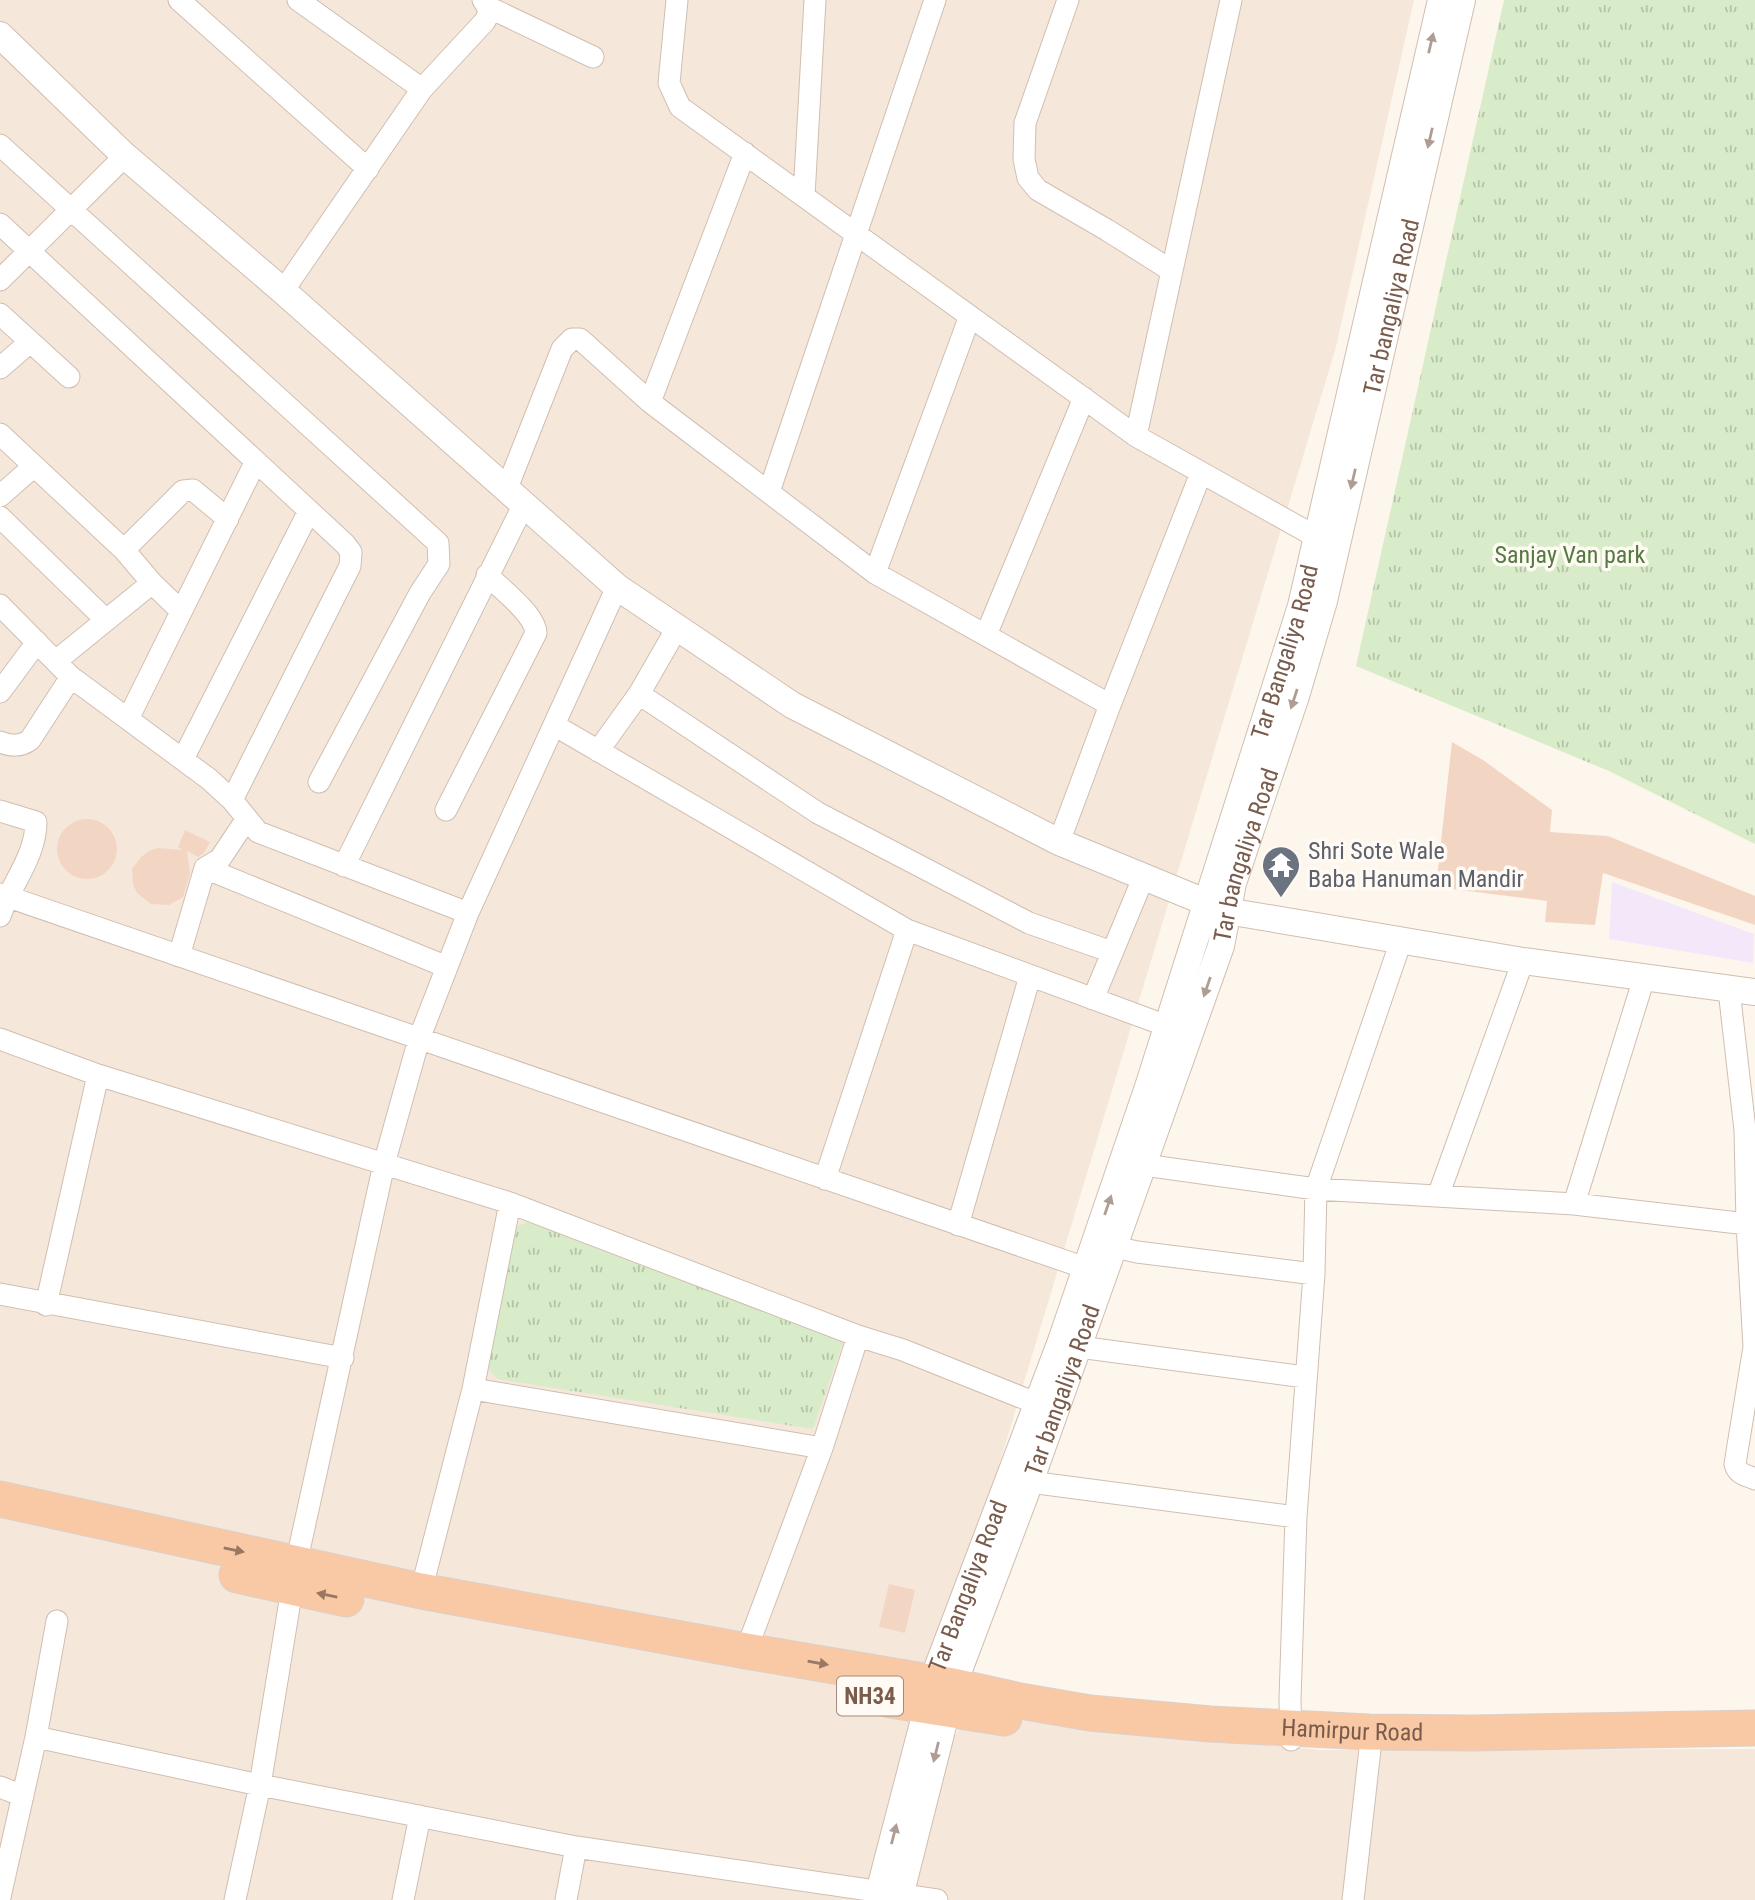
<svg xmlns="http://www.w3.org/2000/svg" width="1755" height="1900" viewBox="0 0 1755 1900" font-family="'Roboto Condensed',sans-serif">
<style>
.residential{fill:#f5e8da}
.education{fill:#f3e8fa}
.park{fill:url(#park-tufts)}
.building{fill:#f3d5c3}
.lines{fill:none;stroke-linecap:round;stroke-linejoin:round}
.minor-casing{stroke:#d1beb0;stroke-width:23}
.tertiary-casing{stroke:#d1beb0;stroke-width:28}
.trunk-casing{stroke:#dad1cd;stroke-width:37}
.minor{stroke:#fff;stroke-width:21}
.tertiary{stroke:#fff;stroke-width:26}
.trunk{stroke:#f9c8a4;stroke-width:35}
.oneway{fill:#af9d94}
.oneway2{fill:#9a7763}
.labels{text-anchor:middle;stroke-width:7;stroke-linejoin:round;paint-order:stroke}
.shield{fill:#fffaf3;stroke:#a28b7f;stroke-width:2}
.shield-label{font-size:23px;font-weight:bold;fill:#7a5c4d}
.street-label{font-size:24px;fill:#7a5c4d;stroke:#fffaf3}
.park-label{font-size:24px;fill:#537a41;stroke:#fffaf3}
.worship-label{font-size:24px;fill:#5b616d;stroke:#fffaf3;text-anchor:start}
</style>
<defs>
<pattern id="park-tufts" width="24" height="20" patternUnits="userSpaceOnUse" patternTransform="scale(1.75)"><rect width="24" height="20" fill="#d8ecc9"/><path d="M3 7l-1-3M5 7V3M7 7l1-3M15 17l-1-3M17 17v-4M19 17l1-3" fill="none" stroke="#b4c2a5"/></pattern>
</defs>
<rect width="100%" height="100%" fill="#fdf6ec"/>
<path class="residential" d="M0 0H1414L1336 347 868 1900H0Z
M978 1716 1321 1750 1755 1749V1900H906L941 1761 960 1727Z"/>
<path class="education" d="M1612 882 1754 934 1753 963 1609 939Z"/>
<path class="park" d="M1504 0H1755V844L1609 771 1356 666Z
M528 1222 845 1336 813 1429 497 1379 490 1371 488 1361 514 1233 518 1226Z"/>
<path class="building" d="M1452 742 1483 760 1552 810 1550 832 1608 836 1755 896V925L1603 873 1595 925 1545 922 1547 901 1436 887Z
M57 849a30 30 0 1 1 60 0a30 30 0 1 1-60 0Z
M185 830 210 842 204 853 198 857 187 851 190 874 183 897 169 905 151 904 137 893 133 884 132 869 141 857 149 851 158 848 183 850 178 847Z
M889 1584 915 1590 905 1633 879 1627Z"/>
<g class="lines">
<defs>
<path id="minor" d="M179 0 368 169
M298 0 422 89
M677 0 669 83 680 107 1136 436 1329 544
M1068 0 1025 123 1024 159 1028 178 1038 190 1107 230 1172 271
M488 7 593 57
M0 145 438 543 439 564 420 593 319 782
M804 196 815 0
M0 224 345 544 351 552 350 566 232 800
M0 280 125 156
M283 291 422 89 485 21C490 12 489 8 483 0
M0 314 69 377
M0 368 30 342
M650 402 745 153
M0 434 124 550 152 583 181 611
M1136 436 1231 0
M507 488 562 349 572 339H580L650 402 875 573 1110 705
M769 492 935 0
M0 496 33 467
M0 517 106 620
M124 550 183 491 193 490 228 519
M875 573 970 316
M0 605 71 677 209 779 232 800 258 832 468 913
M986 635 1084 398
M56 661 152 583
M0 692 37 642
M639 694 818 813 1029 923 1112 952
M128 719 255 463
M554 725 907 930 1167 1026
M0 742C11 746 20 747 30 740L71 677
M598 751 639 694 677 628
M183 759 309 511
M446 810 536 633C535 614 501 589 487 575
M0 811 36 822C36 856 11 884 0 916
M1059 842 1110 705 1201 473
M344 866 523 506
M205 868 447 967
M0 894 1100 1273
M179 956 205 868 220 859 246 820
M1093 999 1144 876
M0 1039 98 1075 510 1203 858 1336 903 1350 1038 1404
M1144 1165 1316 1189 1574 1204 1747 1224 1745 1130 1729 990
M825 1179 907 930
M1438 1196 1523 961
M1574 1204 1644 978
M1747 1224 1754 1347 1735 1464C1737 1474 1746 1475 1755 1479
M958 1225 1030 976
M1101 1244 1137 1252 1314 1274
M0 1294 343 1358
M46 1305 98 1075
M1079 1347 1305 1377
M473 1389 822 1448
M1030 1482 1296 1517
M421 1591 473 1389 510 1203
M57 1621 36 1737 260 1785 576 1847
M746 1651 822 1448 858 1336
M1291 1740 1290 1699 1296 1517 1314 1274 1316 1189 1401 941
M0 1787 23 1796
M0 1897 36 1737
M235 1900 260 1785 296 1564 384 1164 419 1039 468 913 617 587
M403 1900 420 1816
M566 1900 576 1847 937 1900
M1353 1900 1370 1749 1369 1732"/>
<g id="tertiary">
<path d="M0 35 125 156 283 291 617 587 792 705 1059 842 1227 911 1523 961 1755 992"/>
<path id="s1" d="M877 1900 938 1666 1061 1341 1148 1087 1301 606 1441 0"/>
<path id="s2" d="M899 1900 953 1686 1030 1482 1221 946 1233 883 1296 696 1324 601 1462 0"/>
</g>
<g id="trunk">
<path id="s3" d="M0 1499 421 1591 746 1651 953 1686 1020 1701 1090 1713 1210 1724 1369 1732 1473 1733 1755 1728"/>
<path d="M237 1575 346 1599"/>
<path d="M890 1700 1004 1718"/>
</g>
</defs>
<use href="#minor" class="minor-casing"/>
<use href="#tertiary" class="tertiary-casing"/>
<use href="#trunk" class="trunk-casing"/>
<use href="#minor" class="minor"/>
<use href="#tertiary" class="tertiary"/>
<use href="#trunk" class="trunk"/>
</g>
<defs><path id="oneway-solid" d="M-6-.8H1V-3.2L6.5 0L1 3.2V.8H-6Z" transform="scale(1.75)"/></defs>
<g class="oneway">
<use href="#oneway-solid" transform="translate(1431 43) rotate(-77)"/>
<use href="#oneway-solid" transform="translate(1430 138) rotate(103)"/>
<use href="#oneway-solid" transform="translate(1353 479) rotate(103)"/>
<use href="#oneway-solid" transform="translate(1294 699) rotate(108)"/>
<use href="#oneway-solid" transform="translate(1207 987) rotate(109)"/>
<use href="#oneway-solid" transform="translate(1108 1205) rotate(-71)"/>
<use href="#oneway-solid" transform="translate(936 1752) rotate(104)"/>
<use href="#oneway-solid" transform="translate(894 1834) rotate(-76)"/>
</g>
<g class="oneway2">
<use href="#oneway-solid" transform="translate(234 1550) rotate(12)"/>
<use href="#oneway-solid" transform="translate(327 1595) rotate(-169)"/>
<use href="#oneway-solid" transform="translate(818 1663) rotate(10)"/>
</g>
<defs>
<symbol id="temple-pin" viewBox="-11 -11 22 30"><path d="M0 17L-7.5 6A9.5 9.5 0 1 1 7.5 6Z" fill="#6b7280" stroke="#fffaf3"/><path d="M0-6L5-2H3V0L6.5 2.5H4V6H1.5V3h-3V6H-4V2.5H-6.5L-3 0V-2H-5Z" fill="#fff"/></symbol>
</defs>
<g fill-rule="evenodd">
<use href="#temple-pin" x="1259" y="843" width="44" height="60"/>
</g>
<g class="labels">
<rect class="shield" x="837" y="1676.5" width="66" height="39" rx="5"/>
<g class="shield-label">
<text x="870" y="1704">NH34</text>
</g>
<g class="street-label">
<text dy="8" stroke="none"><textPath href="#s2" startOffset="1670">Tar bangaliya Road</textPath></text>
<text dy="8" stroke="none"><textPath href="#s1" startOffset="1314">Tar Bangaliya Road</textPath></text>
<text dy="8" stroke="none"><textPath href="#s2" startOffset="1102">Tar bangaliya Road</textPath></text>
<text dy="8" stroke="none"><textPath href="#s2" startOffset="536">Tar bangaliya Road</textPath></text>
<text dy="8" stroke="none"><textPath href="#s1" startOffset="327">Tar Bangaliya Road</textPath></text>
<text dy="8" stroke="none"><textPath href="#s3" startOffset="1374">Hamirpur Road</textPath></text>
</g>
<g class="park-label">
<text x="1570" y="563">Sanjay Van park</text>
</g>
<g class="worship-label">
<text x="1308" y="859">Shri Sote Wale<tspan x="1308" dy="28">Baba Hanuman Mandir</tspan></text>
</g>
</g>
</svg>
